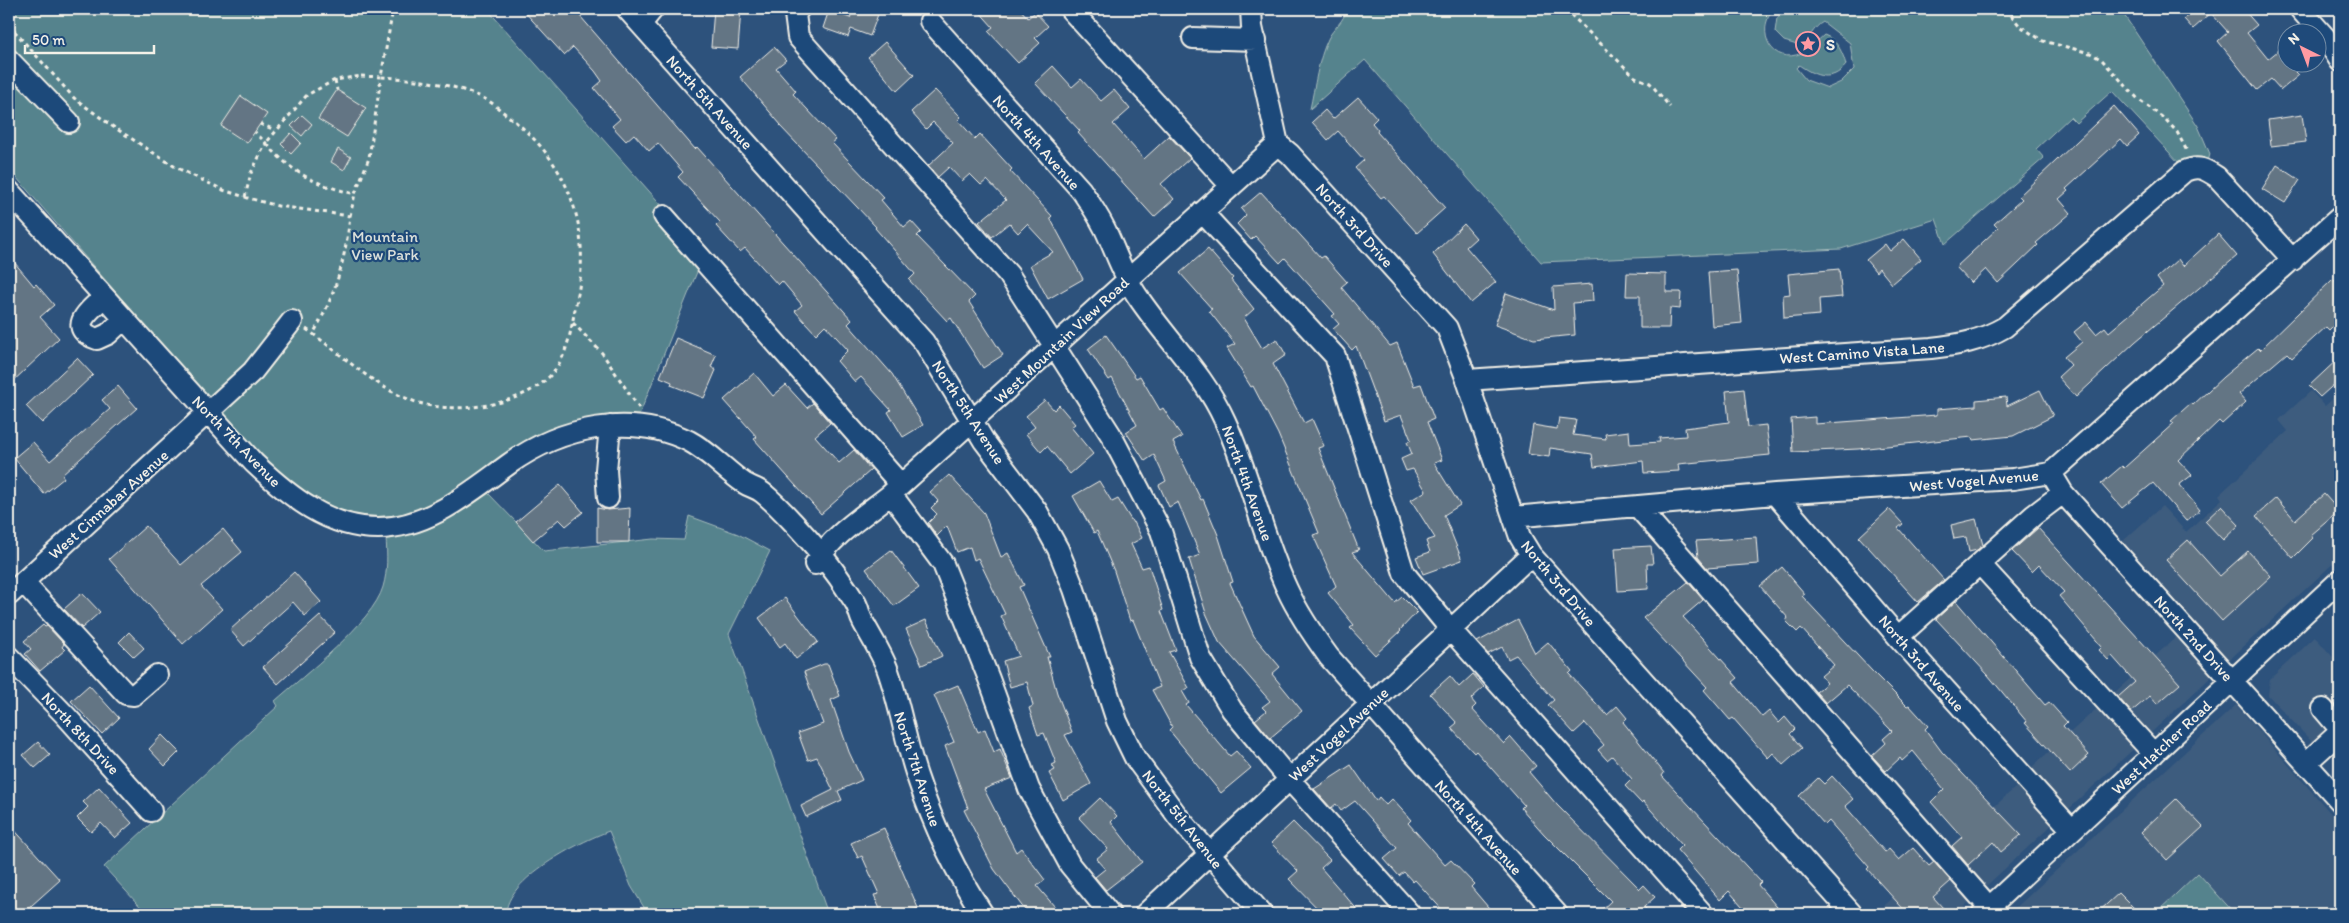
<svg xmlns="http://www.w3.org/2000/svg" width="2349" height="923" viewBox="0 0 2349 923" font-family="Itim,sans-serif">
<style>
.built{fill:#3e5c7e}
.green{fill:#54838d;stroke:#a4baba}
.building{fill:#647484;stroke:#f4f1e8}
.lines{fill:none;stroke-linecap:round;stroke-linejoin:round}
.minor-casing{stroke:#f4f1e8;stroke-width:24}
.path{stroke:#f4f1e8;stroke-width:3;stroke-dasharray:4 4;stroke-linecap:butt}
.minor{stroke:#1f4a7a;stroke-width:20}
.labels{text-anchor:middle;stroke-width:4.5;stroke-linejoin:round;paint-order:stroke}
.poi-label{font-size:16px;font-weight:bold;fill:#f4f1e8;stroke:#1f4a7a;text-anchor:start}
.street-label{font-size:16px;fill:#f4f1e8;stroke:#1f4a7a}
.park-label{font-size:16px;fill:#dce0da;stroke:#1f4a7a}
</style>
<rect width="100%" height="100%" fill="#2d527c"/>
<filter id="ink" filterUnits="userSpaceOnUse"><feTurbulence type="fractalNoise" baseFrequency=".02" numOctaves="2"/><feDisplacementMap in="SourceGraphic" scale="10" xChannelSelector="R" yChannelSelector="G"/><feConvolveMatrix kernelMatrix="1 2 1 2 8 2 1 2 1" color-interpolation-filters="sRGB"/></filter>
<g filter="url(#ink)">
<path class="built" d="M2311 391 2325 406 2340 392V557L1956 914H1875L2016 787 2013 784 2194 621 2123 541 2162 506 2186 532 2222 499 2219 495 2288 431 2279 420Z
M2315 637 2340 665V743L2325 756 2268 695 2270 679Z
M2236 705 2340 824V913L2235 914 2198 873 2155 914H2009Z"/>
<path class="green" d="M9 9H487L665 209 699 267 638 418 613 416 555 428 528 440 453 495 414 512 376 518 362 517 334 509 314 500 293 487 231 425 9 169Z
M1346 9H1773C1755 33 1772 66 1802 53 1811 49 1817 41 1824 35 1837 39 1843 53 1846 65 1832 83 1815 76 1799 65L1796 68 1806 80 1828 88 1841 82 1854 69 1850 43 1823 22C1812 28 1812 39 1797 45L1784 41 1775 32 1777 18 1788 9H2120L2198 126 2210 154 2208 162 2180 164 2112 91 2076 123 2070 117 2036 149 2044 158 1945 244 1936 219 1841 249 1541 262 1365 60 1310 109C1315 86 1318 60 1328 39 1333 28 1345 21 1346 9Z
M488 493 544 551 653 539 684 540 689 516 738 534 770 551 729 634 828 914H648L631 886 609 831C579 842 506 879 506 914H147L104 867 278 706 275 701C303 676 373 622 383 587 388 570 387 555 386 537 430 532 452 516 488 493Z
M2198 873 2235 914H2155Z"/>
<path class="building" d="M522 9H574L695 149 697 147 852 320 848 324 892 374 923 425 903 437 888 412 891 410 861 377 855 382 837 361 848 350 825 325 816 334 795 311 802 305 782 281 778 285 745 248 740 252 716 226 720 222 678 177 683 172 658 143 649 151 634 134 626 141 612 126 620 119 594 88 602 81 595 71 573 47 564 55Z
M714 9H741L738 49 711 47Z
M854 9H880L870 36 851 29 848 37 823 28 829 10 850 18Z
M977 9H1020L1028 18 1035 12 1048 26 1035 38 1040 43 1018 63 988 31 993 27Z
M2195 9H2243L2257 25 2247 33 2268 59 2279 50 2286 62 2299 75 2281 90 2271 79 2257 90 2218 41 2228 32 2211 13 2193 29 2184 19Z
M885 42 914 75 897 91 868 57Z
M774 47 786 60 776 68 796 91 793 94 836 140 832 143 884 198 881 200 904 227 911 221 921 232 917 236 975 296 969 302 1003 355 983 368 951 318 947 321 909 280 915 274 875 228 876 227 780 126 781 125 740 77Z
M1053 66 1072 87 1081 79 1101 101 1114 90 1130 109 1113 124 1144 159 1169 136 1190 158 1161 184 1174 199 1154 217 1078 133 1080 131 1035 83Z
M337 90 366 108 347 137 318 119Z
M935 90 961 117 958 120 975 139 980 134 1012 169 1010 171 1052 216 1050 218 1083 279 1048 299 1030 265 1053 252 1027 224 1018 233 1009 223 992 237 979 222 1006 200 987 180 981 185 970 174 962 181 949 167 938 177 928 166 953 143 933 122 926 129 911 112Z
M241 96 267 114 247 143 221 126Z
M1358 97 1377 118 1372 123 1378 130 1377 132 1445 208 1417 233 1384 196 1381 198 1355 168 1364 160 1338 131 1328 140 1312 122 1325 110 1333 119Z
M2114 106 2139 135 2127 146 2121 139 2066 189 2068 191 2059 199 2071 213 2036 243 2038 245 1998 283 1986 269 1971 283 1956 267 1998 228 1994 224 2022 199 2019 196Z
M302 115 312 124 302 136 291 126Z
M2302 115 2306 142 2271 146 2268 120Z
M291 133 301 143 291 154 281 144Z
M338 149 351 157 344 170 331 162Z
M2277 165 2300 180 2285 203 2262 189Z
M1261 192 1321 258 1324 256 1347 282 1341 287 1390 346 1397 343 1414 386 1421 384 1434 419 1427 422 1442 460 1434 463 1460 505 1444 515 1462 560 1423 574 1416 557 1430 552 1426 541 1435 538 1411 500 1426 491 1413 469 1406 471 1401 459 1412 454 1407 442 1411 440 1401 415 1384 421 1356 346 1352 350 1333 329 1339 324 1332 316 1335 314 1285 258 1280 263 1255 236 1251 240 1237 224 1246 215 1241 209Z
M1464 224 1476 238 1466 247 1496 282 1471 303 1433 254Z
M2218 234 2237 256 2135 342 2076 397 2058 377 2071 365 2064 357 2082 342 2074 332 2086 322 2096 334 2105 327 2109 332 2163 286 2157 278 2178 259 2183 266Z
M1904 239 1921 259 1892 284 1879 268 1876 272 1866 260 1885 244 1890 251Z
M1208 249 1233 278 1231 280 1254 309 1244 318 1262 348 1277 339 1286 355 1273 364 1304 423 1312 419 1324 446 1318 448 1359 550 1352 552 1395 603 1402 597 1417 612 1400 630 1401 631 1375 655 1350 628 1354 625 1328 593 1336 586 1313 535 1319 533 1278 434 1253 386 1251 387 1227 348 1235 344 1209 311 1212 309 1180 273Z
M9 256 34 286 36 284 54 305 40 317 59 338 9 385Z
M1839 269 1842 297 1819 299 1820 315 1784 318 1783 295 1790 294 1788 274Z
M1737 270 1742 323 1712 326 1708 272Z
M1627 273 1666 274V292H1681L1680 309 1670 308 1669 328H1640V296H1626Z
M2333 279 2340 287V319L2329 330 2326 327 2292 358 2287 353 2239 394 2246 402 2222 424 2219 421 2178 460 2192 475 2179 485 2200 510 2186 521 2153 483 2122 508 2101 484 2122 466 2124 468 2174 423 2171 421 2191 403 2193 405 2223 377 2258 348 2260 350Z
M1592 284 1593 301 1573 303 1575 335 1534 339 1495 325 1506 293 1554 310 1553 287Z
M1106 335 1136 378 1140 376 1160 410 1163 408 1182 437 1173 442 1201 500 1203 499 1218 535 1233 582 1230 583 1254 636 1280 667 1272 674 1302 711 1270 738 1255 720 1266 711 1262 707 1270 701 1219 642 1206 613 1189 559 1200 555 1178 502 1169 507 1159 485 1166 481 1154 455 1145 461 1126 432 1137 425 1112 378 1109 380 1088 349Z
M676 338 716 355 711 367 716 370 704 398 671 385 672 382 660 377Z
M2340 357V379L2320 397 2309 386Z
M77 358 93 375 42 423 26 406Z
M754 373 773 396 786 385 807 408 813 403 830 423 815 436 839 463 854 450 871 470 821 514 754 439 757 437 724 400Z
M118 386 137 408 62 475 64 478 44 494 14 458 33 442 50 461 110 409 102 400Z
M1744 389 1748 427 1766 425 1770 455 1678 464 1679 471 1644 473 1643 461 1594 467 1592 454 1550 448 1549 457 1528 454 1533 425 1557 429 1559 418 1576 420 1573 435 1606 439 1605 434 1629 431 1630 444 1660 442 1659 438 1686 436 1685 428 1729 422 1726 391Z
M2040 390 2053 416 2013 436 1973 440 1972 437 1858 449 1793 452 1791 419 1815 417V424L1937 415V409L1976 406V400L2006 397 2007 406Z
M1045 400 1054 410 1059 405 1075 424 1071 427 1093 454 1070 474 1047 446 1041 452 1026 434 1035 427 1026 416Z
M949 475 984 513 1001 557 1008 553 1024 585 1019 587 1050 657H1047L1057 693 1072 732 1065 735 1091 784 1063 800 1049 773 1055 770 1052 765 1056 763 1044 733 1038 735 1029 708 1033 706 1027 682 1010 687 1003 661 1019 656 1001 616 1005 614 978 558 974 560 970 547 957 552 947 526 937 536 928 523 937 514 931 508 938 501 930 492Z
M1099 481 1112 502 1118 499 1133 523 1134 522 1142 538 1131 544 1142 568 1149 566 1163 610 1161 611 1176 650 1169 652 1189 688 1182 691 1189 703 1186 705 1230 756 1236 751 1251 768 1221 793 1169 730 1172 727 1152 690 1160 687 1133 620 1130 621 1114 571 1097 531 1094 533 1073 496Z
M560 485 583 512 566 526 559 519 533 541 516 522Z
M2324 494 2339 511 2311 535 2313 538 2293 558 2256 516 2276 498 2295 520Z
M2221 506 2239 525 2223 540 2205 521Z
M597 508 608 510 630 508 629 542H597Z
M1889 509 1903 524 1898 528 1944 580 1918 602 1859 537Z
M1976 519 1983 545 1977 550 1969 552 1966 537 1954 539 1951 525Z
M146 526 181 565 223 529 242 552 201 586 222 609 183 644 109 559Z
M2038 528 2180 684 2157 704 2150 696 2131 712 2118 697 2135 682 2112 656 2108 660 2099 650 2102 647 2059 596 2064 592 2039 565 2032 572 2012 551Z
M1756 537 1758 564 1707 568 1698 557 1696 541Z
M2188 540 2220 576 2248 551 2271 576 2222 621 2166 560Z
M1651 546 1653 564H1647L1648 589 1618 591 1615 548Z
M891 550 919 588 894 606 866 569Z
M1782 567 1805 594 1802 596 1872 671 1907 706 1909 705 1928 726 1925 729 1942 752 2021 835 2001 852 1993 842 1968 865 1952 846 1962 837 1931 802 1944 789 1913 751 1902 761 1900 758 1886 771 1872 756 1886 743 1883 739 1892 731 1847 685 1826 703 1816 692 1827 683 1821 676 1834 665 1801 628 1797 632 1786 621 1788 618 1760 586Z
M294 572 321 602 305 616 293 602 244 646 230 630Z
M1688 582 1703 600 1683 617 1738 678 1733 682 1762 717 1769 711 1779 723 1785 717 1795 729 1790 734 1802 748 1783 765 1773 753 1768 758 1733 718 1730 720 1704 690 1707 687 1643 618Z
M82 593 100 612 82 628 64 609Z
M785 598 818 642 796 659 785 643 780 647 759 618Z
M1956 601 2045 705 2049 702 2067 722 2063 726 2089 755 2070 773 2025 723 2027 722 1988 675 1936 619Z
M320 616 335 632 278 684 263 667Z
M926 620 942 656 922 665 906 629Z
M1518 620 1535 653 1548 642 1572 671 1569 674 1607 715 1617 706 1627 718 1623 722 1664 773 1662 776 1761 882 1758 885 1783 914H1749L1729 891 1720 900 1677 850 1682 845 1643 801 1641 803 1625 786 1632 779 1612 756 1607 760 1598 750 1604 745 1585 723 1574 733 1548 705 1554 700 1516 655 1508 659 1502 647 1488 654 1477 642Z
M43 625 45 627 47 626 64 644 62 647 65 650 40 671 25 654 31 649 24 641Z
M129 632 144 648 134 657 119 642Z
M824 664H828L840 696 831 700 849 752 862 780 838 791 842 800 806 817 801 806 833 790 817 757 808 760 798 733 823 724 804 672Z
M1473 674 1484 687 1471 699 1476 705 1472 709 1504 744 1511 737 1536 766 1529 772 1557 805 1640 889 1644 885 1655 897 1644 907 1651 914H1597L1611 901 1544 834 1521 808 1524 805 1476 751 1474 753 1451 728 1457 723 1430 694 1450 676 1459 687Z
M89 685 119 718 102 734 71 701Z
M958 685 978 732 985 729 994 752 1000 749 1012 778 984 789 1016 852 1021 848 1045 880 1037 886 1061 914H1028L994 869 964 810 968 808 945 746 954 742 934 695Z
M162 735 179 752 165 766 149 749Z
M38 742 50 755 35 768 23 755Z
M1351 765 1376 801 1379 797 1386 805 1392 799 1411 820 1408 823 1445 865 1451 860 1474 884 1471 887 1494 914H1446L1415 880 1413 882 1404 872 1399 876 1384 859 1397 848 1355 801 1341 811 1336 804 1331 808 1314 789Z
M1832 776 1853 799 1845 806 1885 852 1889 849 1899 860 1913 848 1929 866 1934 862 1951 881 1933 897 1943 908 1936 914H1908L1867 869 1869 867 1829 821 1825 825 1799 796 1818 778 1824 784Z
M99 787 132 823 115 838 101 823 91 832 77 818 88 807 83 802Z
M1100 798 1117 816 1111 822 1142 862 1106 890 1095 877 1105 869 1096 859 1108 849 1079 818Z
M2176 799 2203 827 2167 860 2141 832Z
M1293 822 1330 860 1321 868 1361 914H1323L1289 879 1298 871 1271 843Z
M9 824 60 880 22 914H17L9 905Z
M884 828 918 908 901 914H882L874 895 879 894 862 856 858 858 851 843Z
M2119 893 2140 914H2096Z"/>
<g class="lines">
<defs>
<path id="minor" d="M627 9 924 342 984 441 1037 511 1058 549 1074 589 1117 721 1135 758 1179 818 1262 914
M799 9 795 14 798 37 1009 275 1111 435 1161 531 1200 657 1232 710 1289 779 1410 914
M1070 9 1231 186
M1251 9 1252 27 1278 144
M2300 9 2325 37 2340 61
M930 21 1081 190C1090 203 1098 215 1105 229 1116 252 1123 276 1138 297 1166 339 1204 374 1225 421 1250 475 1262 536 1287 589 1298 613 1313 635 1329 657L1557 914
M641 24 653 9
M1193 38 1256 40
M9 60 69 122
M1278 144 1290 154 1447 328 1467 380 1520 537 1531 555 1852 914
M9 191 254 463C289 496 328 528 378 528 429 528 470 492 509 464 561 427 630 412 689 441 710 452 725 470 744 483 750 487 757 488 763 493 779 506 807 537 821 554 833 569 845 586 855 602 859 608 859 615 863 622 871 637 881 652 887 668 900 703 905 741 917 776 933 824 955 872 983 914
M1202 212 1335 356 1404 573 1451 630 1703 914
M664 216 901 485
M104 297C90 310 65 328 97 339L108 334 124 319
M1467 380 1931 348C1958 345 1981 341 2005 327L2185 171C2198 165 2205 169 2217 177L2293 260
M2051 473 2063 493 2340 801
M891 494 943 564 989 679 1029 789 1070 865 1110 914
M1775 494 1898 637 2072 830
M608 498 606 470 610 426
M1637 506 1989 907
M1513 517 1775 494 2013 479 2051 473 2340 217
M815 564C832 535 865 515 891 494L1278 144
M1980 564 2154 754
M23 582 126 694 134 695 157 675
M9 595 253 371 292 321
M1898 637 2034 515 2063 493
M9 657 66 716 151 811
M2323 709 2340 729
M2306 763 2340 732
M1145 914 1531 555
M1982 914 2340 580"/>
</defs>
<use href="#minor" class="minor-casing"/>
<path class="path" d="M1565 9 1635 77 1650 83 1670 107
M2006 9 2020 26 2043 41 2090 53 2102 60 2138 99 2166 120 2177 132 2188 153
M9 25 74 98 112 126 177 168 223 190 248 198 278 206 350 216C345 261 336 294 313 334
M361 76 381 77 369 158 355 194C315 184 294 175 266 143L307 95 335 80Z
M335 80 337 90
M260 124 275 130
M245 197 251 173 266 143 255 132
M350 216 355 194
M573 323 602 353 639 408
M306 329C344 355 374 389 419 403 459 415 533 405 557 367 570 347 572 322 577 299 592 226 568 161 508 116 500 110 491 101 481 97 450 83 415 79 381 77L393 9"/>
<use href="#minor" class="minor"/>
</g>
</g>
<defs>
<symbol id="sight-ring" viewBox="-11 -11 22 22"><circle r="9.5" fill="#1f4a7a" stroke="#ff9aa2" stroke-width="1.5"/><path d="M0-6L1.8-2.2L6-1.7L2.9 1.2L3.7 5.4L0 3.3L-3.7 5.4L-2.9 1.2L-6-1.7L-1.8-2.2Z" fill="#ff9aa2"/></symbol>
</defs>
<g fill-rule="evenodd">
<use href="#sight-ring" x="1794" y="30" width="28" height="28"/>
</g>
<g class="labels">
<g class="poi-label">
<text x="1826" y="50">S</text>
</g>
<g class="street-label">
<text transform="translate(710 102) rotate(48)" y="6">North 5th Avenue</text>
<text transform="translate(1037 142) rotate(48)" y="6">North 4th Avenue</text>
<text transform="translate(1355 225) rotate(48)" y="6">North 3rd Drive</text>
<text transform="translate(1061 340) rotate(-43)" y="6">West Mountain View Road</text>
<text transform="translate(1862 352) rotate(-4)" y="6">West Camino Vista Lane</text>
<text transform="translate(969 412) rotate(57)" y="6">North 5th Avenue</text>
<text transform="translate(237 441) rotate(46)" y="6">North 7th Avenue</text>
<text transform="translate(1974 480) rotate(-5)" y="6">West Vogel Avenue</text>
<text transform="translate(1248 483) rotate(70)" y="6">North 4th Avenue</text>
<text transform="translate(108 504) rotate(-42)" y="6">West Cinnabar Avenue</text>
<text transform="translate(1559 583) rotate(50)" y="6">North 3rd Drive</text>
<text transform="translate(2194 638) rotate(48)" y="6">North 2nd Drive</text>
<text transform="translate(1922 663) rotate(49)" y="6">North 3rd Avenue</text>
<text transform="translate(81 733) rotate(47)" y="6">North 8th Drive</text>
<text transform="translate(1338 734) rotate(-43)" y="6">West Vogel Avenue</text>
<text transform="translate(2161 747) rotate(-43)" y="6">West Hatcher Road</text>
<text transform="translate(918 769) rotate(72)" y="6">North 7th Avenue</text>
<text transform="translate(1183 819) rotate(52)" y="6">North 5th Avenue</text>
<text transform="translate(1479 827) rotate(48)" y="6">North 4th Avenue</text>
</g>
<g class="park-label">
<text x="385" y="242">Mountain<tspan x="385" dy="18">View Park</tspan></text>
</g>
</g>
<rect width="2349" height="923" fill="none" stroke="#1f4a7a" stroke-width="30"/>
<rect x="15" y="15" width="2319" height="893" fill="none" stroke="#f4f1e8" stroke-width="2" filter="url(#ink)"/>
<g transform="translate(2302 48) rotate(318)"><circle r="24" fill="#1f4a7a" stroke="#748da6"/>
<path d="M0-4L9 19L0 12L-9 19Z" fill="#ff9aa2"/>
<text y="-8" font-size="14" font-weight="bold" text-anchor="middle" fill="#f4f1e8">N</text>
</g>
<path d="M25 45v8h129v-8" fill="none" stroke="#f4f1e8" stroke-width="2.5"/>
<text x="32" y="45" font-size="15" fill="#f4f1e8" stroke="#1f4a7a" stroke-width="4" paint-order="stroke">50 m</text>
</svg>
